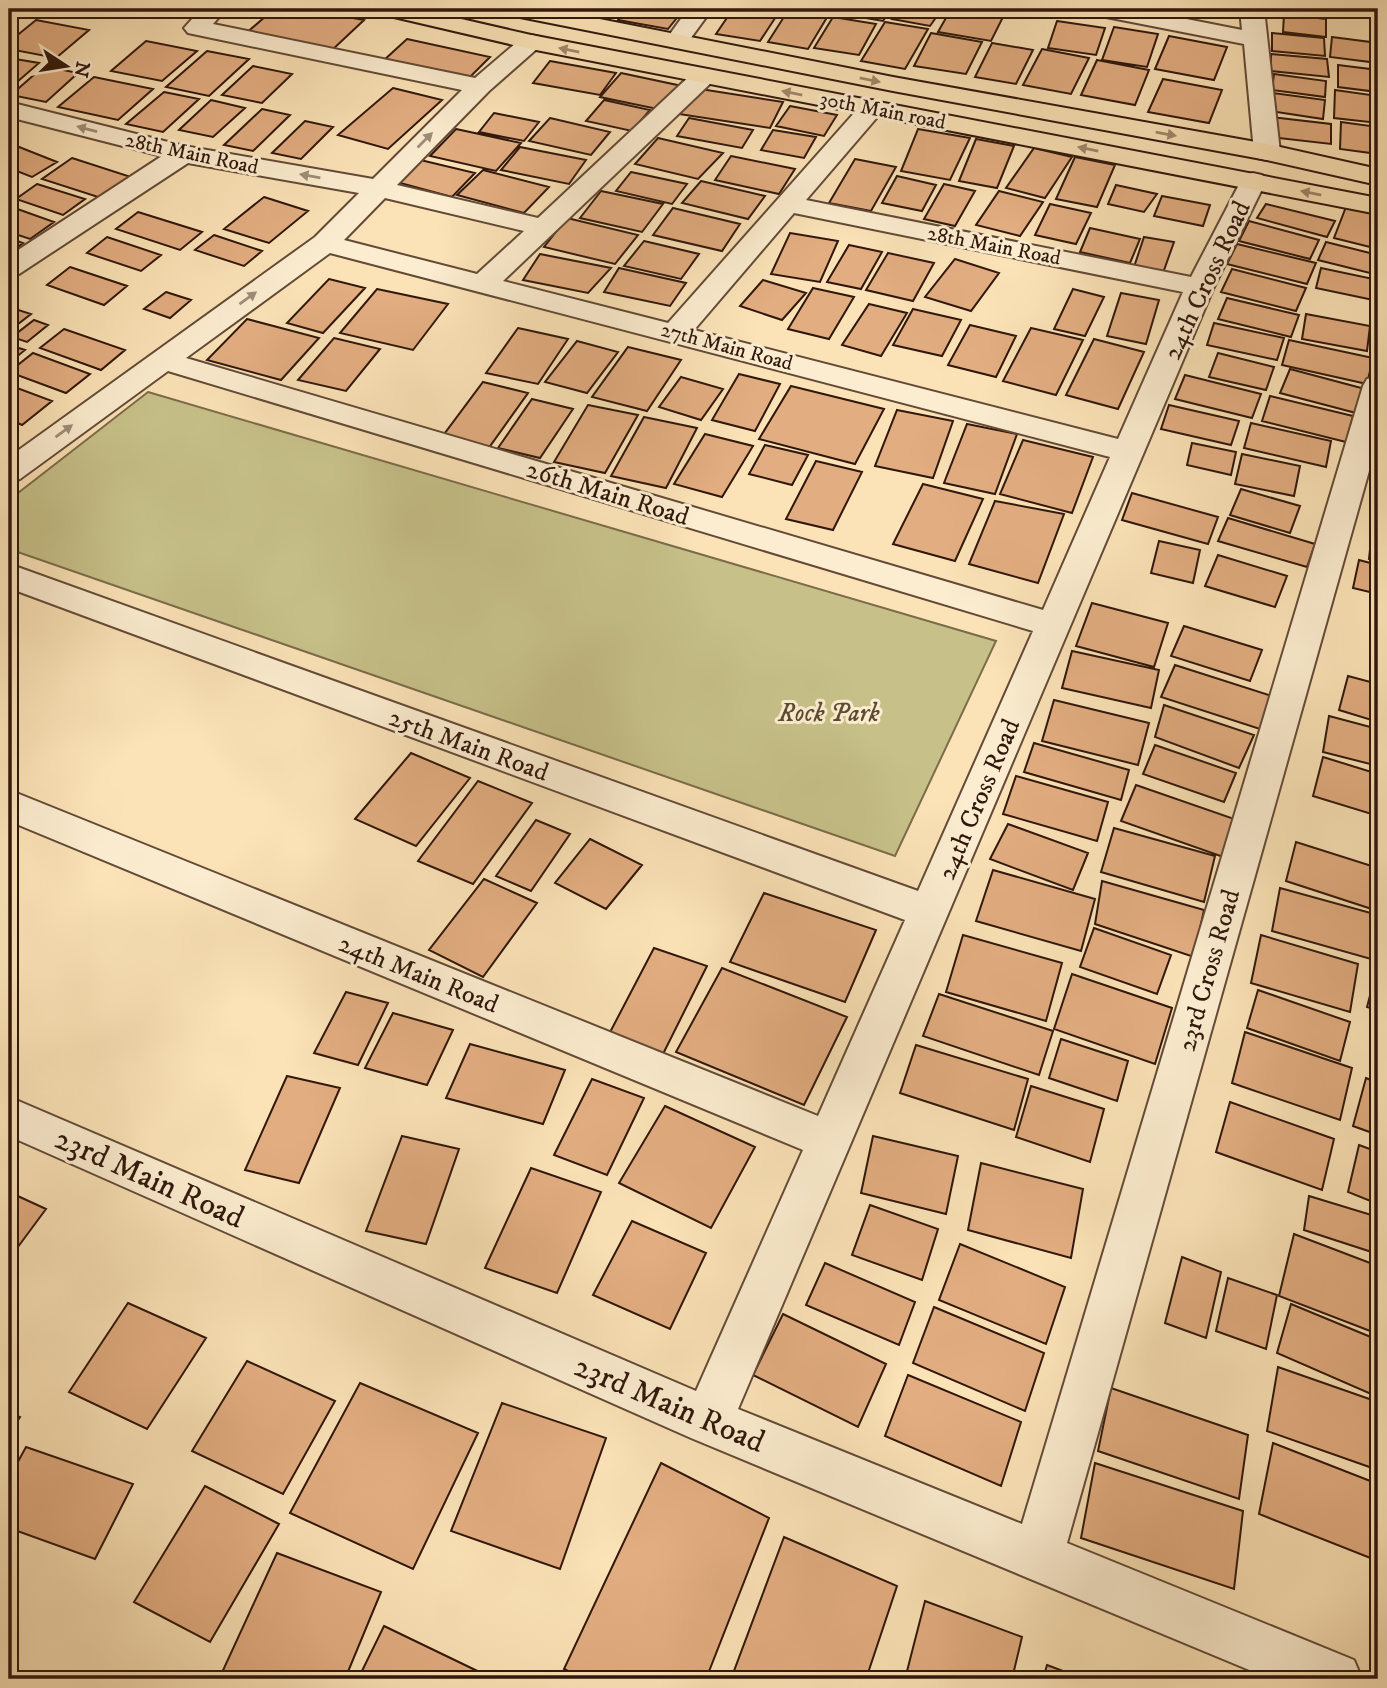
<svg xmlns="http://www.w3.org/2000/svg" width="1387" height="1688" viewBox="0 0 1387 1688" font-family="'IM FELL DW Pica',serif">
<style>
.green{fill:#c7c189;stroke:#7c6c4a;stroke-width:2}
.building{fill:#e2ad81;stroke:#30170c;stroke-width:2}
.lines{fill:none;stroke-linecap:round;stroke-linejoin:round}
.minor-casing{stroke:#634a37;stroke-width:4}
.major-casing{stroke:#30170c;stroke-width:4}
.minor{fill:#fcedd0;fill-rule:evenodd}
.major{fill:#fbe3b7;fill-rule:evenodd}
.oneway{fill:#a0876a}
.oneway2{fill:#a08d78}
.labels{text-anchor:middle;stroke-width:6;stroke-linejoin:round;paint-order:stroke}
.far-street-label{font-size:21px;fill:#30170c;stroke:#fcedd0}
.street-label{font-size:26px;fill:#30170c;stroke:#fcedd0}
.park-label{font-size:26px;font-style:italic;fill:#5d4a32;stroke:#fcedd0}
.near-street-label{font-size:32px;fill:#30170c;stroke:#fcedd0}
</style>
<rect width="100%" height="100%" fill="#fbe3b7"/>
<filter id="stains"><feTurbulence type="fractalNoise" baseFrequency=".00286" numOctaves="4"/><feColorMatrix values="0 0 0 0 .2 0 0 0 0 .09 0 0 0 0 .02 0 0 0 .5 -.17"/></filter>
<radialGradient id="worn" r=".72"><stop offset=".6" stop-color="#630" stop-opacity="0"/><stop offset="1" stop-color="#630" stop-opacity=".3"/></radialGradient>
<path class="green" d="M148 392 996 641 895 856 9 549V500Z"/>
<path class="building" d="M274 9H305L364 20 330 52 244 35Z
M575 9H620L615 15Z
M627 9H684L668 29 618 20Z
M733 9H781L760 41 716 34Z
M789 9 829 14 808 49 768 42Z
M852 9H891L883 21 848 15Z
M899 9H942L930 26 892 19Z
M951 9H1007L991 41 938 32Z
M1282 9H1325V16L1282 12Z
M1329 9H1378V18L1330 14Z
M1284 14 1326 19V37L1283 32Z
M833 17 876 24 859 55 814 48Z
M36 20 89 30 56 58 9 49V42Z
M1057 21 1105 28 1096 55 1048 48Z
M885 22 928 29 905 69 861 61Z
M1114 27 1158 34 1147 67 1102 60Z
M931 33 982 42 966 74 914 66Z
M1272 33 1324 38 1325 56 1272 51Z
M1169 36 1227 47 1214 80 1155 69Z
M1332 37 1378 43V63L1330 57Z
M407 39 490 57 467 80 383 61Z
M146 41 197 51 162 81 111 71Z
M992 43 1033 50 1016 84 975 77Z
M1042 49 1089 58 1071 94 1023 85Z
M207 51 249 59 209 96 166 87Z
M1271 54 1327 59 1329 77 1271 71Z
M9 58 39 63 9 89Z
M1097 60 1149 70 1135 105 1081 95Z
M550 61 616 73 600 95 533 83Z
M1338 65 1378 70V92L1338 87Z
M44 66 78 73 46 102 11 95Z
M253 66 292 74 262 103 222 95Z
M621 73 682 86 662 110 600 97Z
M1274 74 1326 81 1325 97 1272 90Z
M94 77 153 89 118 120 58 107Z
M1163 79 1222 90 1209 123 1148 112Z
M393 88 442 100 388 149 338 135Z
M694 88 783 102 770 128 679 114Z
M1335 90 1378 96V123L1334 118Z
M164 92 199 99 163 132 126 124Z
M1273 93 1325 100 1323 119 1270 111Z
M211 100 245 108 213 137 179 130Z
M604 100 650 110 632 131 586 121Z
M790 106 837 115 824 136 776 126Z
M262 109 290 115 253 151 224 145Z
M494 113 539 122 524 141 479 132Z
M1271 117 1331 124V144L1270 137Z
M550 118 610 132 591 155 529 141Z
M689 118 753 130 742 148 677 136Z
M305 121 333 127 301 159 272 153Z
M1341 122 1378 127V154L1340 149Z
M456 129 521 143 496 171 430 156Z
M918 129 970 138 950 180 901 171Z
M773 130 816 137 804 158 761 150Z
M658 138 723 153 698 179 635 164Z
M976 139 1014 146 997 188 959 181Z
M9 143 57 162 32 177 9 168Z
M520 147 586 160 569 184 501 170Z
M1034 148 1072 157 1045 198 1006 188Z
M731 156 795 169 779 194 715 180Z
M1075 157 1115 165 1097 207 1056 199Z
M72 158 131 177 101 198 42 179Z
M412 158 475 173 452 197 389 180Z
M855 159 896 167 871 211 829 203Z
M483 170 549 187 524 213 457 195Z
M631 172 687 184 672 204 616 191Z
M897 176 936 185 922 211 882 203Z
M701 181 765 196 748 219 682 203Z
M37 184 85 199 63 215 16 199Z
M944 184 975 191 955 226 924 219Z
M1116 185 1157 194 1144 212 1108 204Z
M601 191 663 204 642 232 580 218Z
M999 191 1043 202 1020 236 976 225Z
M1162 196 1210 205 1203 226 1154 216Z
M264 197 308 211 269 243 224 229Z
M1050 204 1091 213 1076 244 1035 235Z
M1266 204 1335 221 1327 237 1257 218Z
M9 206 54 222 30 239 9 232Z
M1346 207 1378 215V249L1334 238Z
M673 208 740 224 722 251 653 235Z
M138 212 202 232 180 250 116 229Z
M567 218 638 235 615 264 544 247Z
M1249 221 1319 240 1310 259 1239 241Z
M1090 228 1140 239 1130 263 1080 252Z
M790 233 838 241 820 282 771 274Z
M214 235 262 251 244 266 195 250Z
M107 237 161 255 141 271 87 253Z
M1144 237 1174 242 1163 273 1134 267Z
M9 238 23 243 9 254Z
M644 241 699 254 681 279 624 266Z
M1326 242 1378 255V275L1318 260Z
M1237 244 1316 263 1307 284 1227 264Z
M849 245 882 252 861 289 827 282Z
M888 253 934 263 913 301 866 290Z
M540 254 550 256 611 268 588 293 523 280Z
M955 259 999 273 971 311 925 297Z
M70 267 127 286 104 305 47 285Z
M619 268 686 283 670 306 604 292Z
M1321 268 1378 280V301L1316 288Z
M1232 269 1306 288 1296 311 1221 292Z
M329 279 365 288 323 333 287 323Z
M763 280 806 293 782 320 740 306Z
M813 288 854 297 829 339 788 329Z
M377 289 448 304 413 350 340 333Z
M1073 289 1104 297 1085 336 1054 329Z
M166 292 191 300 170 318 144 309Z
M1121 293 1159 300 1146 344 1107 336Z
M1227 298 1299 315 1291 337 1218 319Z
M869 304 907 313 881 356 842 345Z
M9 307 31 314 9 331Z
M913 309 961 320 942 356 893 345Z
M1306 314 1370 326 1367 351 1302 339Z
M247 319 319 338 281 380 207 360Z
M34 320 48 325 27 342 12 337Z
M1214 323 1284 338 1277 360 1207 345Z
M970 325 1016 336 996 377 948 365Z
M518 328 568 339 538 384 486 373Z
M1031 328 1083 340 1056 395 1003 381Z
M64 329 125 350 101 370 40 348Z
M334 338 380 349 346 391 298 380Z
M1094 339 1144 352 1118 409 1066 395Z
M1289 340 1373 358 1367 384 1282 365Z
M577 341 618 352 587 393 545 382Z
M9 345 25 350 9 363Z
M628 347 681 360 647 411 592 397Z
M33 353 90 374 66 393 9 372Z
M1218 353 1274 367 1266 390 1209 377Z
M1290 369 1365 389 1356 413 1280 393Z
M739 374 780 384 755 431 712 420Z
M1185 375 1261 394 1252 418 1175 399Z
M681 377 723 389 701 420 659 407Z
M483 382 528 393 488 449 442 437Z
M9 385 52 401 22 425 9 419Z
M791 386 884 409 855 464 759 439Z
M1270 396 1353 416 1346 442 1262 421Z
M532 399 573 409 540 458 498 448Z
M588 405 638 415 605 473 554 462Z
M1169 405 1239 421 1231 445 1161 429Z
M897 410 953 421 933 478 875 466Z
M644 417 697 428 666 488 611 476Z
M1251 423 1331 441 1326 467 1244 448Z
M967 424 1017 434 995 494 944 483Z
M705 434 753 446 722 497 674 484Z
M1023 440 1093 457 1072 513 1000 494Z
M1192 443 1236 452 1231 475 1187 465Z
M765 445 808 455 792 485 749 474Z
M1242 454 1300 466 1294 496 1235 484Z
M816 461 862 472 833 530 786 519Z
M923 484 983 499 955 561 893 544Z
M1241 489 1300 506 1290 533 1230 515Z
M1132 493 1218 517 1208 544 1122 520Z
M995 501 1064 514 1038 583 969 564Z
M1228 518 1315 544 1307 567 1218 541Z
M1372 530 1378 532V561L1369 559Z
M1159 541 1200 550 1193 583 1151 573Z
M1218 555 1287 576 1275 607 1205 586Z
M1359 560 1378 565V594L1353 588Z
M1092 603 1168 623 1154 667 1076 646Z
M1184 626 1262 650 1250 681 1171 656Z
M1072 651 1159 670 1151 708 1062 688Z
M1175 665 1272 696 1260 729 1161 697Z
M1348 676 1378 684V722L1339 710Z
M1054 700 1149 723 1138 765 1042 741Z
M1164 705 1254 735 1239 768 1155 737Z
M1329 716 1378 729V766L1323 752Z
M1034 743 1129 770 1121 800 1024 772Z
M1155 745 1236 773 1224 802 1143 774Z
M411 753 470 778 416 846 355 819Z
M1323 757 1378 774V816L1313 796Z
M1016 776 1108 802 1097 841 1003 814Z
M478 781 532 803 473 884 418 861Z
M1136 785 1243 822 1229 859 1121 821Z
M536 820 570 834 531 891 496 876Z
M1008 824 1088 853 1073 890 990 859Z
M1114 828 1215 856 1204 902 1101 872Z
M590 839 642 865 606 909 555 883Z
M1296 842 1378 868V911L1286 881Z
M993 870 1095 899 1081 951 976 921Z
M484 879 537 903 483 977 429 950Z
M1102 881 1204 910 1194 957 1095 924Z
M1280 888 1378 915V961L1272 931Z
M764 893 876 930 845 1002 730 962Z
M1094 928 1171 955 1157 994 1080 967Z
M963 935 1062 963 1046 1021 946 992Z
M1261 935 1358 964 1350 1012 1251 983Z
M654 948 707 966 661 1058 607 1038Z
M722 968 847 1017 804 1105 676 1052Z
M1377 969H1378V1010L1367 1007Z
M1072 974 1172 1008 1155 1064 1054 1029Z
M1258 990 1350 1022 1340 1061 1247 1028Z
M346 992 388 1003 358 1065 314 1053Z
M939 994 1053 1031 1039 1075 923 1036Z
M393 1013 453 1030 427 1085 365 1068Z
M1245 1032 1352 1068 1340 1120 1232 1083Z
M1061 1039 1128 1061 1117 1101 1049 1078Z
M470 1044 565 1070 543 1124 446 1098Z
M916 1045 1028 1079 1014 1130 900 1093Z
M287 1076 340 1088 299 1183 245 1170Z
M1366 1078 1378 1083V1135L1353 1126Z
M592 1079 644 1098 607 1175 554 1155Z
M1031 1086 1104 1109 1090 1162 1016 1137Z
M1230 1102 1334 1139 1322 1190 1216 1152Z
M665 1106 755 1147 711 1228 619 1183Z
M402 1136 459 1149 426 1244 366 1231Z
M873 1136 958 1156 946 1214 861 1193Z
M1359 1145 1378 1152V1204L1348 1192Z
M981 1163 1083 1189 1071 1258 968 1230Z
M531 1168 601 1192 557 1293 485 1268Z
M9 1192 46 1209 9 1259Z
M1309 1196 1378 1217V1254L1304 1230Z
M870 1205 938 1229 922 1280 852 1255Z
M632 1221 706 1253 670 1329 593 1295Z
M1294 1234 1378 1266V1334L1279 1296Z
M960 1244 1065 1287 1046 1344 939 1300Z
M1182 1257 1221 1272 1206 1338 1165 1323Z
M825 1263 915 1302 899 1345 806 1305Z
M1228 1278 1277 1295 1266 1349 1216 1331Z
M128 1303 206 1338 147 1429 69 1392Z
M1291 1304 1378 1340V1397L1277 1353Z
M934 1307 1044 1353 1025 1411 913 1363Z
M783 1314 886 1364 858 1427 753 1375Z
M247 1361 335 1401 283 1494 192 1451Z
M1278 1367 1378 1402V1470L1267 1431Z
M908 1375 1021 1422 1001 1486 885 1436Z
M360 1383 478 1433 413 1569 290 1513Z
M1111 1388 1248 1435 1239 1499 1098 1451Z
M502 1403 606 1438 560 1569 451 1531Z
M9 1413 20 1417 9 1435Z
M1273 1443 1378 1484V1561L1259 1514Z
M26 1447 133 1484 95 1559 9 1528V1478Z
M661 1463 769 1518 706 1679H584L564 1669Z
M1095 1463 1243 1511 1234 1589 1081 1538Z
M205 1486 279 1524 210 1642 134 1602Z
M784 1537 897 1586 866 1679H731Z
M277 1553 381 1592 345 1679H219Z
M925 1601 1022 1637 1012 1679H905Z
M384 1626 494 1679H358Z
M1047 1665 1084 1679H1043Z"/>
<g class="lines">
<defs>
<path id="minor" d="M201 9H226L213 24 475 78 523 37 531 35 539 37 543 42 539 47 489 91 397 185 538 218 695 71 704 69 713 71 716 76 713 81 503 281 668 323 863 103 872 100 881 103 885 108 806 200 1191 277 1244 175 1253 173 1262 175 1266 181 1214 287 738 1409 1022 1524 1363 386 1367 379 1378 377V439L1067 1543 1354 1660 1362 1679H1271L691 1438 9 1136V1097L696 1391 803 1150 9 821V790L818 1116 905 920 9 588V564L918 891 1033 631 168 371 20 479 9 482V457L315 237 359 193 188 163 19 274 9 276V256L162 156 9 117V102L184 146 373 179 462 90 188 33 184 28ZM385 198 524 231 477 274 344 240ZM794 213 1183 292 1118 439 694 330ZM330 253 1110 457 1043 610 186 358Z
M688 9H712L685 46 677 48 669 46 665 41Z
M1089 9H1136L1242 30 1240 9H1264L1280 152 1276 158 1267 160 1258 158 1254 152 1244 44 1101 16 1093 14Z"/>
<path id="major" d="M377 9H418L531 35 1378 198V214L531 49 381 14Z
M503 9H549L893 77 1267 144 1378 169V185L1267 160 893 91 515 16 507 14Z"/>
</defs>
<use href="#minor" class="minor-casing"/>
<use href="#major" class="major-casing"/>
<use href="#minor" class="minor"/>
<use href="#major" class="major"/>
</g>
<defs><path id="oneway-solid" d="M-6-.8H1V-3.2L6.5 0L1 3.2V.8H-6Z" transform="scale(1.75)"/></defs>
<g class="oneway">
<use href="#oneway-solid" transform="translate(569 50) rotate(-169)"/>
<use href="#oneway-solid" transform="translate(870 80) rotate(11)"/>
<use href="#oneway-solid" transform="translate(792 93) rotate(-169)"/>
<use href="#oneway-solid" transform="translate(1166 134) rotate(10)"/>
<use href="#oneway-solid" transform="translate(1088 149) rotate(-169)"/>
<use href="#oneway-solid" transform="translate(1311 193) rotate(-169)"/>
</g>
<g class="oneway2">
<use href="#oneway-solid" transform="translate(87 129) rotate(-165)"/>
<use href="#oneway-solid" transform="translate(425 140) rotate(-45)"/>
<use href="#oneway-solid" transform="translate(310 176) rotate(-170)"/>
<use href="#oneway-solid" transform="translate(248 298) rotate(-36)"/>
<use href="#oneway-solid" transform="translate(64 431) rotate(-36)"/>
</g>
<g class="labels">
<g class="far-street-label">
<text transform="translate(883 110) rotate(11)" y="7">30th Main road</text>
<text transform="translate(192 153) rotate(12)" y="7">28th Main Road</text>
<text transform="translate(994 245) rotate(11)" y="7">28th Main Road</text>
<text transform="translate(727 346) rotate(15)" y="7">27th Main Road</text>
</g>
<g class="street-label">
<text transform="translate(1206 280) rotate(-65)" y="9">24th Cross Road</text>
<text transform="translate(608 492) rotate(17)" y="9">26th Main Road</text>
<text transform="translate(469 744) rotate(20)" y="9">25th Main Road</text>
<text transform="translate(978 799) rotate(-67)" y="9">24th Cross Road</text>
<text transform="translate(1208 970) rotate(-74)" y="9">23rd Cross Road</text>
<text transform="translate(419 973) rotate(22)" y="9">24th Main Road</text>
</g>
<g class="park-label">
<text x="829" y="721">Rock Park</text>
</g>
<g class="near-street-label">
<text transform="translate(150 1177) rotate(24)" y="11">23rd Main Road</text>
<text transform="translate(670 1403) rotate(23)" y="11">23rd Main Road</text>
</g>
</g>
<rect width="1387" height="1688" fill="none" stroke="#fbe3b7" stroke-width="35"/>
<rect x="10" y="10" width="1366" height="1667" fill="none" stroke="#30170c" stroke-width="3.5"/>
<rect x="18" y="18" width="1352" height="1653" fill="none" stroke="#30170c" stroke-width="2"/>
<g transform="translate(66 66) rotate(102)" stroke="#fcedd0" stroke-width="5" paint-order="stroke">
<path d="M0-5L12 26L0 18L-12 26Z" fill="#30170c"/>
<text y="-10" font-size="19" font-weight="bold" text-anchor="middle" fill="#30170c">N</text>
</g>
<rect width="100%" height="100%" filter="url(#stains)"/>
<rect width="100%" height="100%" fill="url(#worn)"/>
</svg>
